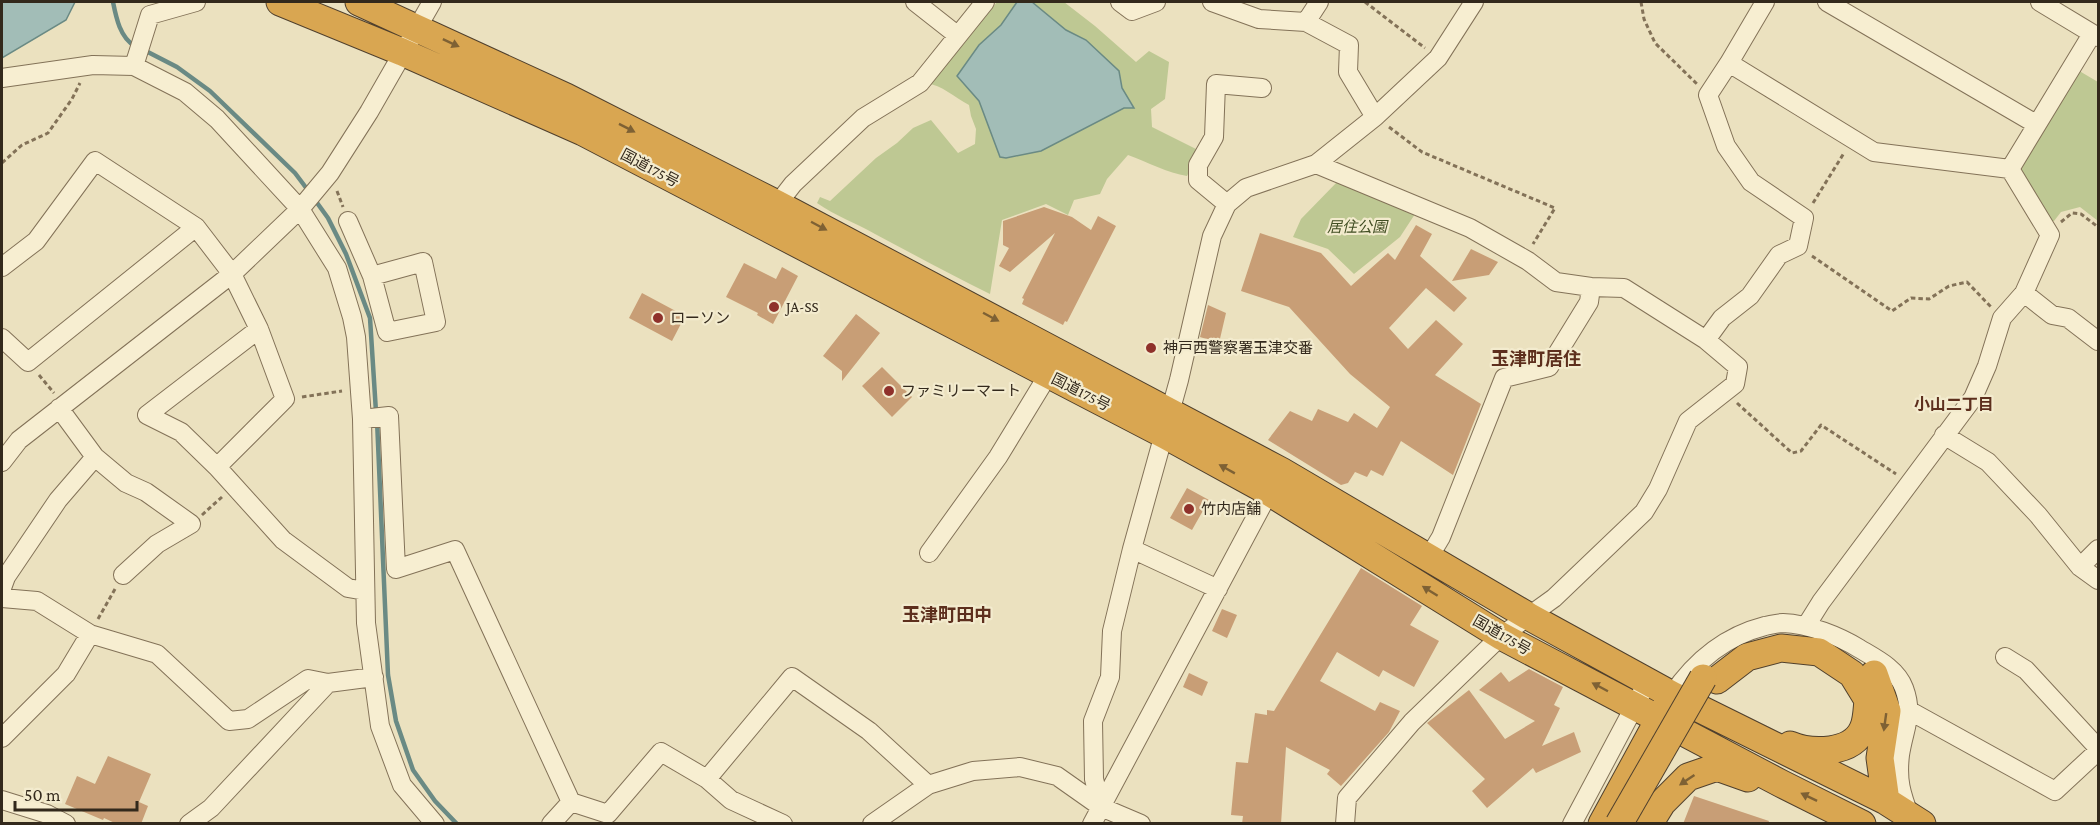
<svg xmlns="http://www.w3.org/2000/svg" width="2100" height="825" viewBox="0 0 2100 825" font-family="'Crimson Pro','Noto Sans JP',serif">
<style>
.green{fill:#bec893}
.water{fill:#a2bdb7;stroke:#6a8a84;stroke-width:1.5}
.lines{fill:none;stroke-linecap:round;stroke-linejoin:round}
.stream{stroke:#6a8a84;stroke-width:4.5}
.building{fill:#c89e76}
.minor-casing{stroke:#837258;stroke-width:20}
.highway-casing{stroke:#50402d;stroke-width:29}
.path{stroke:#837258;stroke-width:3;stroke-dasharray:4.5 3;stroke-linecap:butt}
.minor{stroke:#f7eed1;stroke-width:18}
.highway{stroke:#d9a651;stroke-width:27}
.highway-bridge-casing{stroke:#50402d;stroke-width:29;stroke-linecap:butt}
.highway-bridge{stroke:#d9a651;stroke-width:27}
.oneway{fill:#7e6134}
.poi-dot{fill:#8f312b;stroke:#f3ebce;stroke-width:2}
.labels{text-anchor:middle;stroke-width:4.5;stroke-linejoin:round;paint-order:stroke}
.street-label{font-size:15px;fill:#33291c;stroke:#f3ebce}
.park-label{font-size:15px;font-style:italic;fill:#414e23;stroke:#f3ebce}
.poi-label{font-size:15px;fill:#33291c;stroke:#f3ebce;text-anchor:start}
.neighbourhood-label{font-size:16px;font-weight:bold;fill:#5d2f1d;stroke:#f3ebce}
.quarter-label{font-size:18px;font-weight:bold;fill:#5d2f1d;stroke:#f3ebce}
</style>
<rect width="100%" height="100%" fill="#ebe1bf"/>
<path class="green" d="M997 2H1064L1095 26 1136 62 1149 51 1169 62 1165 99 1151 109 1152 127 1200 151 1187 176C1168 173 1147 162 1128 155L1107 179 1100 194 1074 200 1068 215 1046 204 1002 220 990 294C951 275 913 254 875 234 856 223 835 216 817 203L820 197 830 201 876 158 897 143 913 128 931 120 958 153 975 144 976 129 971 116 969 105C955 98 941 84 927 84L958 51Z
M2076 69 2098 82V221L2080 207 2061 212 2054 221H2045L2021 176V165Z
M1338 181 1415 214 1400 237 1354 274 1328 249 1293 237 1301 219Z"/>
<path class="water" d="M2 2H75L66 20 2 58Z
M1017 2H1032L1066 30 1086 40 1119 71 1122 88 1134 108H1124L1041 151 1006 158 1000 157 979 101 957 76 979 45 1001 25Z"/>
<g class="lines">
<path class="stream" d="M113 2C116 17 120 38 135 46
M142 49 177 67 210 91 295 173 310 193
M315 200 328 218 346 254 370 318 376 412
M377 420 388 675 396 721 413 770 435 801 457 824"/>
</g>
<path class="building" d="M1044 207 1072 217 1091 230 1098 216 1116 226 1067 322 1065 321 1063 325 1022 304 1024 299 1022 298 1055 233 1010 272 999 266 1009 248 1003 245V221Z
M1416 225 1432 234 1420 256 1467 298 1454 312 1426 288 1389 328 1408 349 1436 320 1463 344 1435 375 1481 404 1453 475 1401 441 1383 476 1371 470 1367 477 1355 472 1348 483 1341 485 1268 440 1290 411 1312 421 1318 409 1348 422 1354 413 1377 428 1390 407 1350 374 1289 307 1241 291 1260 233 1321 253 1351 286 1388 253 1395 260Z
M1471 249 1498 262 1489 275 1452 281Z
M744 263 776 279 782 267 798 276 773 324 757 315 758 313 726 297Z
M642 293 685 316 672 341 629 318Z
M1208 305 1226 313 1219 343 1200 337Z
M856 314 880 333 842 381V371L823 356Z
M882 367 912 397 892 417 862 386Z
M1187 488 1209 500 1192 530 1170 518Z
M1361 568 1422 606 1410 625 1439 641 1414 687 1383 670 1379 677 1337 652 1320 681 1375 711 1380 702 1400 711 1389 732 1341 786 1327 774 1330 770 1286 747 1281 824H1242L1243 816 1231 815 1236 762 1248 763 1255 713 1267 715V710L1274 711Z
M1222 609 1237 615 1227 638 1212 631Z
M1529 669 1563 687 1554 705 1560 708 1542 746 1574 732 1581 752 1536 773 1533 768 1487 808 1472 791 1485 779 1427 723 1469 690 1505 739 1535 721 1479 690 1501 672 1509 682Z
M1189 673 1208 682 1202 696 1183 687Z
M108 756 151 774 139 802 148 806 141 824H117L104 818 103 820 65 804 77 776 95 784Z
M1694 796 1769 821 1768 824H1683Z"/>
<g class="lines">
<defs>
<path id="minor" d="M915 2 957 35
M1120 2 1132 11 1156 2
M1212 2 1259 19 1306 22 1349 45 1348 72 1375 117
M1765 2 1729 63 1874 152 2010 169 2092 34
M1827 2 2036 124
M2040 2 2098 37
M1306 22 1319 2
M134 66 150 15 196 2
M2 78 93 65 134 66 185 92 217 119 300 209 337 268 352 317 356 337 362 419 366 623 380 726 402 785 435 824
M1316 164 1470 228 1528 261 1556 282 1591 287 1624 288 1706 340 1738 367 1735 384 1688 421 1658 489 1644 512 1554 598 1501 636 1412 722 1347 798 1345 824
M1227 204 1198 180V165L1214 137 1216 84 1262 88
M772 211 793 184 863 118 920 83 985 2
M348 221 372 276 387 332 436 322 423 262 372 276
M2 267 36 241 95 161 196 227 232 274 259 329 285 399 217 467 181 432 147 415 259 329
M2024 293 2052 315 2068 318 2098 341
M2 338 28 362 196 227
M1706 340 1722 318 1750 296 1779 255 1798 246 1804 218 1751 182 1726 146 1708 95 1729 63
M362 419 389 416 396 569 455 550 571 802 551 824
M1944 435 1988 462 2038 515 2080 567 2098 580
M95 457 126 483 146 492 191 524 157 544 123 575
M2 462 19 440 232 274 300 209 330 173 369 112 432 2
M217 467 283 540 348 588 365 591
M1132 549 1218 589
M929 553 998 457 1048 375
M1429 557 1441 537 1504 378 1549 367 1589 302 1591 287
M2080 567 2098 549
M2 588 6 577 58 500 95 457 59 408
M2 598 37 601 90 634 157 654 229 721 248 719 308 679 328 683
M1806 626 1821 602 1973 398 1987 366 2002 318 2024 293 2050 235 2010 169
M2005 657 2026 670 2098 748
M1672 695C1695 661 1726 636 1765 626 1771 625 1777 623 1783 623 1809 624 1839 636 1860 649 1877 659 1897 669 1904 688 1914 715 1904 728 1900 755 1897 780 1901 793 1910 817
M1910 711 2055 791 2098 751
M2 738 66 674 90 634
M707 779 792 677 869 731 928 785
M2 800 47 814 66 824
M571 802 608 814 661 752 707 779 731 800 783 824
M1101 807 1094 779 1093 721 1110 677 1112 631 1132 549 1179 380 1212 236 1227 204 1246 188 1316 164 1375 117 1438 58 1474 2
M189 824 211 808 328 683 374 677
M872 824 928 785 973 771 1020 767 1057 776 1101 807 1141 824
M1092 824 1274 483
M1572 824 1648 681"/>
<path id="highway" d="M280 2 402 52 583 132 1165 435 1269 492 1501 636 1782 784 1862 824
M359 2 566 97 777 204 1281 471 1528 616 1672 695 1886 801 1922 824
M1874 674 1887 711 1880 758 1886 801
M1717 680 1747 657 1781 648 1819 652 1852 674 1868 700C1867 709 1867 721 1863 729 1852 754 1812 754 1790 745
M1602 824 1668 703
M1649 824 1662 803 1688 777 1717 767 1748 778"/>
</defs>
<use href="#minor" class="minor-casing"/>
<use href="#highway" class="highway-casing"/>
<path class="path" d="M1365 2 1425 48
M1641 2 1644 19 1655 43 1697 84
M1389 127 1422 152 1555 208 1533 244
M2 163 22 145 48 133 72 99 80 83
M337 191 343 207
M1813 203 1844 153
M2061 222 2072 213 2081 214 2098 227
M1812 256 1892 311 1911 298 1929 299 1949 286 1967 282 1991 307
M39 375 54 393
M302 397 342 391
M1737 403 1792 453 1801 451 1821 425 1896 474
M202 515 222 497
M98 619 115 589"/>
<use href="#minor" class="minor"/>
<use href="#highway" class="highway"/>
<defs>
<path id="highway-bridge" d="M1619 824 1703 678"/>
</defs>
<use href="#highway-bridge" class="highway-bridge-casing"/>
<use href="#highway-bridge" class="highway-bridge"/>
</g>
<defs><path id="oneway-solid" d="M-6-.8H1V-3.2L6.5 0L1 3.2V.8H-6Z" transform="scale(1.5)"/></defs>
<g class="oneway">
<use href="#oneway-solid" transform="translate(451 43) rotate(25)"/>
<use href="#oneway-solid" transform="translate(627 128) rotate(27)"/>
<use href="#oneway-solid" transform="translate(819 226) rotate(28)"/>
<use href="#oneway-solid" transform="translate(991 317) rotate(28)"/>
<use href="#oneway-solid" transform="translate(1227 469) rotate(-151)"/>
<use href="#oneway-solid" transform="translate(1430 591) rotate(-148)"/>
<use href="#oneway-solid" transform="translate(1600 687) rotate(-152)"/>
<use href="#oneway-solid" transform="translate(1885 722) rotate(98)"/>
<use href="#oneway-solid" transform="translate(1687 780) rotate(146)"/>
<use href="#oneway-solid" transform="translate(1809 797) rotate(-154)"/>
</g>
<g class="poi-dot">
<circle cx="774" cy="307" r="6"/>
<circle cx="658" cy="318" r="6"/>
<circle cx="1151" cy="348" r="6"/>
<circle cx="889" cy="391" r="6"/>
<circle cx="1189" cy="509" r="6"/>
</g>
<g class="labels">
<g class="street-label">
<text transform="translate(650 168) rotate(28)" y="5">国道175号</text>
<text transform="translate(1081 392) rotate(27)" y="5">国道175号</text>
<text transform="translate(1502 635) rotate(30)" y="5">国道175号</text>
</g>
<g class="park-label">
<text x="1357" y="232">居住公園</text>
</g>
<g class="poi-label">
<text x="786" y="312">JA-SS</text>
<text x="670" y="323">ローソン</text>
<text x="1163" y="353">神戸西警察署玉津交番</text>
<text x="901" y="396">ファミリーマート</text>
<text x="1201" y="514">竹内店舗</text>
</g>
<g class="neighbourhood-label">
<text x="1954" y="410">小山二丁目</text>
</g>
<g class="quarter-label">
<text x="1536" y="365">玉津町居住</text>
<text x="947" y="621">玉津町田中</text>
</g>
</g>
<rect width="2100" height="825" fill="none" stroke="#33291c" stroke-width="6"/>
<path d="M15 801v9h122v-9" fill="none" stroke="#33291c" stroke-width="3"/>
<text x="24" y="801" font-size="18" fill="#33291c" stroke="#f3ebce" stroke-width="4.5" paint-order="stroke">50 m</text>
</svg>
